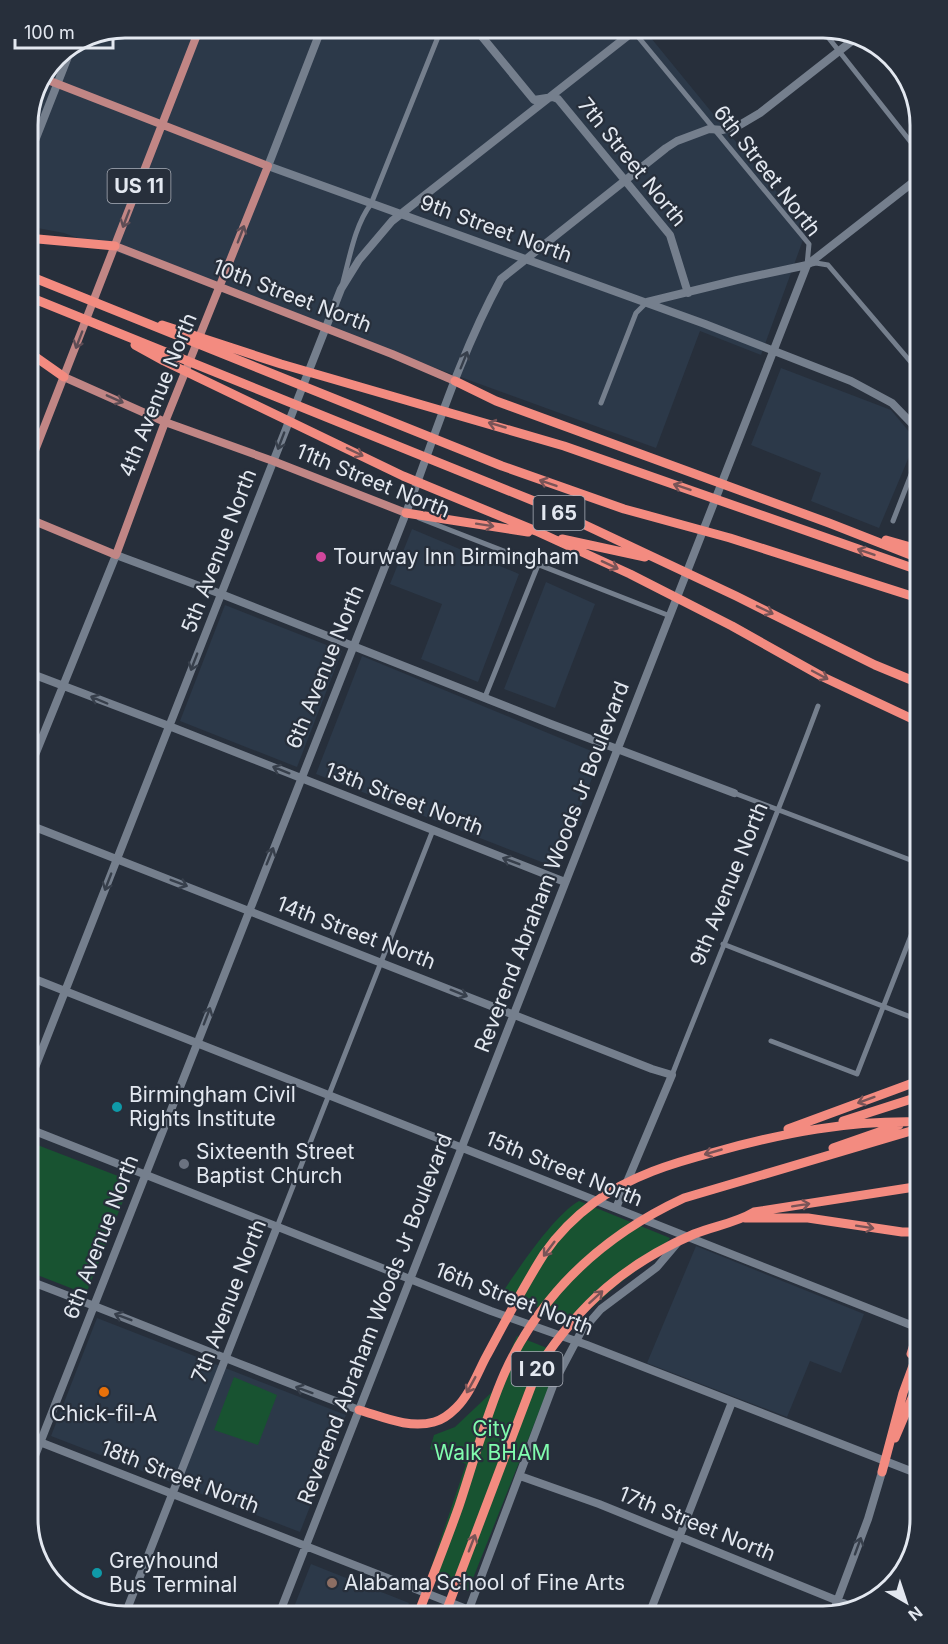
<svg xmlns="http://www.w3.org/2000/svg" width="948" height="1644" viewBox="0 0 948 1644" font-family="Inter,sans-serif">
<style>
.built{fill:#2c3949}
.green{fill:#185331}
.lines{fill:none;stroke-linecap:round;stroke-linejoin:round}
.street{stroke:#757f8d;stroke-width:5}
.secondary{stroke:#757f8d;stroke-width:8}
.primary{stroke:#c18685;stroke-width:8}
.highway{stroke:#f38b80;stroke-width:9}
.oneway{stroke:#5d4d55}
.oneway2{stroke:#373f4b}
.oneway3{stroke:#795457}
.hotel-dot{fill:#d1479c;stroke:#272f3b;stroke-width:2}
.culture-dot{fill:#0f9aa8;stroke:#272f3b;stroke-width:2}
.worship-dot{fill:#6b7280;stroke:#272f3b;stroke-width:2}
.food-dot{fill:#e8710a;stroke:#272f3b;stroke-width:2}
.education-dot{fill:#8d6e63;stroke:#272f3b;stroke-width:2}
.labels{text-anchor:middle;stroke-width:4.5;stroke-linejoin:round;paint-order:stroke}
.shield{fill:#272f3b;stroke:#abb0ba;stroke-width:1.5}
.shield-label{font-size:20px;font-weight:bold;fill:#e3e8f0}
.street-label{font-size:21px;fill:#e3e8f0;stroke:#272f3b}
.poi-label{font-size:21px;fill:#e3e8f0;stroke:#272f3b;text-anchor:start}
.park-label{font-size:21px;fill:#80fdae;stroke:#272f3b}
.rim{fill:none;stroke:#e3e8f0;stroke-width:3}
</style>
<rect width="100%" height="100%" fill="#272f3b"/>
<path class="built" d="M125 27H642L807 229 761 355 700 331 656 448 64 233 27 226V119L56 55Z
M781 368 891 410 916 440 879 528 811 501 821 473 751 445Z
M412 529 519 574 478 682 421 659 442 604 390 584Z
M546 582 595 604 555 708 504 689Z
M225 605 342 651 297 767 180 721Z
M362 656 601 755 557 868 316 774Z
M696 1246 864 1314 841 1373 810 1361 787 1417 647 1363Z
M97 1318 346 1415 300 1532 51 1436Z
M311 1564 409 1603 403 1617H290Z"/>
<path class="green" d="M27 1141 131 1181 86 1294 27 1271Z
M579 1201 670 1238 661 1252 616 1286 576 1322 502 1293C519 1268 554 1215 579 1201Z
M517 1336 562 1354 468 1591 428 1577 466 1464 430 1449 434 1435 455 1427 493 1391Z
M234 1377 277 1395 258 1445 214 1430Z"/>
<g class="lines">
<path class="street" d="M630 27 809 244 807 265 816 263 828 265 921 374
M820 27 921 155
M343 282C350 256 355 225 371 204L442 27
M601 403 636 313 646 303
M419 518 670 616
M893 521 921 449
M485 697 538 565
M734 793 921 864
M910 938 921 942
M723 944 921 1021
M771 1041 857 1074 921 910
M672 1075C720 952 772 830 818 706
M277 1227 433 830"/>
<path class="secondary" d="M322 27 268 166 705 324 851 381 892 403 921 433
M474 27 534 100 553 97 558 99 670 235 688 293
M27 161 71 49
M647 302 737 280 807 265
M27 672 169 726 565 882
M27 775 116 555 221 594 551 724 734 793
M27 824 652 1069 672 1075 616 1208
M27 976 921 1329
M27 1088 341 289 359 260 392 221 639 27
M27 1128 491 1311 587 1345 921 1475
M27 1280C138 1322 247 1368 359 1410
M27 1437 487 1617
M27 1476 406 513C435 435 461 352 501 279L666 148 677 141 709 129 723 130 738 126 760 113 857 37
M520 1476 599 1504 858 1609
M832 1615 868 1519 882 1472
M124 1617 277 1227
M278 1617 807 265 921 176
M466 1617 554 1383 581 1332 601 1309 657 1267 679 1241
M648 1617 732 1402"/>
<path class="primary" d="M115 246 392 354 455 381
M64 377 165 422 273 461 406 513
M27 471 200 27
M27 518 116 555 165 422 268 166 45 79"/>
<path class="highway" d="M27 238 115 246
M27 275 502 466 624 509 730 538 921 599
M27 296 534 501 736 596 875 665 921 684
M162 325 281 364 564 446 921 571
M135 345 164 361 403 476 536 531 630 574 732 626 823 677 921 723
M27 351 64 377
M455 381 496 401 829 523 921 559
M406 513 528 532
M562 539 645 557
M886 540 921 550
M843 1121 921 1096
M788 1129 921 1080
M833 1148 899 1125
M745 1218H808L902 1232H921
M911 1354 921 1322
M359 1410C383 1417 409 1429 434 1422 442 1420 450 1414 456 1408 470 1394 477 1374 486 1357 505 1322 523 1287 544 1254 557 1235 576 1216 595 1202 630 1176 673 1163 715 1152 783 1133 850 1120 921 1122
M895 1438 921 1377
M882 1472 903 1393 921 1344
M417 1617C431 1580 446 1543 459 1506 474 1461 486 1415 505 1372 542 1292 604 1235 684 1198L921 1128
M444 1617 539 1366C580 1304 625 1264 694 1234 714 1226 736 1223 754 1212L921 1186"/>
</g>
<defs><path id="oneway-shaft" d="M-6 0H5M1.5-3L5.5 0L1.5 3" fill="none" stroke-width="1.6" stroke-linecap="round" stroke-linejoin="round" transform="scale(1.5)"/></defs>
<g class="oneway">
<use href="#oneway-shaft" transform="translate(126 219) rotate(111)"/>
<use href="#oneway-shaft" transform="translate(241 234) rotate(-69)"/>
<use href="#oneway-shaft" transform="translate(79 340) rotate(111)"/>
<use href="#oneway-shaft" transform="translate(115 399) rotate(24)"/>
</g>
<g class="oneway2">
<use href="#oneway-shaft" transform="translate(464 360) rotate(-68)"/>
<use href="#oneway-shaft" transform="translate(281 441) rotate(111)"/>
<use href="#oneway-shaft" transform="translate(194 662) rotate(111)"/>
<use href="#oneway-shaft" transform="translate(99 700) rotate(-157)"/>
<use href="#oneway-shaft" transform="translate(281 770) rotate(-158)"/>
<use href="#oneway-shaft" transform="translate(270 856) rotate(-68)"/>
<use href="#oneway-shaft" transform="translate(511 861) rotate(-159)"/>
<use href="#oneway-shaft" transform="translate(108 882) rotate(111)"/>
<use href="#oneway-shaft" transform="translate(179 883) rotate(21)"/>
<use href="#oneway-shaft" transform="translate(459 993) rotate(22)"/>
<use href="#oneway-shaft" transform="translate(207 1016) rotate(-69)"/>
<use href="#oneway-shaft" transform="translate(123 1317) rotate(-159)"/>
<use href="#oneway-shaft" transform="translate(304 1390) rotate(-160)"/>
<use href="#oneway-shaft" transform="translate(858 1546) rotate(-70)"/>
</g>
<g class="oneway3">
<use href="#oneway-shaft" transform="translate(497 425) rotate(-164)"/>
<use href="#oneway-shaft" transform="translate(355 452) rotate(26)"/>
<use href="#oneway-shaft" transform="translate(548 483) rotate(-161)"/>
<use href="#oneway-shaft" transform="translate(682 487) rotate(-161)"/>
<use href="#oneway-shaft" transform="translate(485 525) rotate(9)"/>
<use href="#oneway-shaft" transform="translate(866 552) rotate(-161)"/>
<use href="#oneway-shaft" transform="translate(610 565) rotate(25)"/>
<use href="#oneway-shaft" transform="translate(765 610) rotate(26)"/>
<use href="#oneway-shaft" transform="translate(820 675) rotate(28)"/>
<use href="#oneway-shaft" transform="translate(866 1100) rotate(160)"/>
<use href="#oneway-shaft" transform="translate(713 1152) rotate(164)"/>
<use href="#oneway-shaft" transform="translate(801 1205) rotate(-9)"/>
<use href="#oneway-shaft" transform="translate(865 1227) rotate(9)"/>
<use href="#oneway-shaft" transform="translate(549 1249) rotate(127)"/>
<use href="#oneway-shaft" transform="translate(596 1297) rotate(-42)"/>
<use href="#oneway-shaft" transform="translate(471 1385) rotate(119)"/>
<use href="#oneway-shaft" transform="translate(472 1543) rotate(-69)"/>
</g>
<circle class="hotel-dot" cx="321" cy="557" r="6"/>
<g class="culture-dot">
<circle cx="117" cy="1107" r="6"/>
<circle cx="97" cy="1573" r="6"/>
</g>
<circle class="worship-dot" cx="184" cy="1164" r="6"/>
<circle class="food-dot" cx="104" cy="1392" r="6"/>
<circle class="education-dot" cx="332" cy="1583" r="6"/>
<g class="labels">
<g class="shield">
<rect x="107.5" y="169" width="63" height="34" rx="4.5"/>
<rect x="533.5" y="496" width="51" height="34" rx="4.5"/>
<rect x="511.5" y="1352" width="51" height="34" rx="4.5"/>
</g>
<g class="shield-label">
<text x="139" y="193">US 11</text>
<text x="559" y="520">I 65</text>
<text x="537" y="1376">I 20</text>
</g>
<g class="street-label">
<text transform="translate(632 162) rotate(51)" y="7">7th Street North</text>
<text transform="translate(767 171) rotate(52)" y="7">6th Street North</text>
<text transform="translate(496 229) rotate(20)" y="7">9th Street North</text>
<text transform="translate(292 296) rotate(21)" y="7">10th Street North</text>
<text transform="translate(158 395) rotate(-68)" y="7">4th Avenue North</text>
<text transform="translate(373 481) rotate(22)" y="7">11th Street North</text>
<text transform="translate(219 551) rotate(-69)" y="7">5th Avenue North</text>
<text transform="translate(325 667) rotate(-68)" y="7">6th Avenue North</text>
<text transform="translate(404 799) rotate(21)" y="7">13th Street North</text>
<text transform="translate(552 867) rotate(-69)" y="7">Reverend Abraham Woods Jr Boulevard</text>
<text transform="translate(729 884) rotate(-68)" y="7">9th Avenue North</text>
<text transform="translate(356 933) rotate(21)" y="7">14th Street North</text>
<text transform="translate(564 1169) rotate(22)" y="7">15th Street North</text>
<text transform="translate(101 1237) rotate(-69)" y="7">6th Avenue North</text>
<text transform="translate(514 1299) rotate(21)" y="7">16th Street North</text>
<text transform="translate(229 1301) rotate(-69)" y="7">7th Avenue North</text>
<text transform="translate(375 1319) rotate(-69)" y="7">Reverend Abraham Woods Jr Boulevard</text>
<text transform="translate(180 1477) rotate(21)" y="7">18th Street North</text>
<text transform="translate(697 1524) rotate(22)" y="7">17th Street North</text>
</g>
<g class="poi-label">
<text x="333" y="564">Tourway Inn Birmingham</text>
<text x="129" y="1102">Birmingham Civil<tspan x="129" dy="24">Rights Institute</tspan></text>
<text x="196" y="1159">Sixteenth Street<tspan x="196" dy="24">Baptist Church</tspan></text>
<text x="104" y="1421" text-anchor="middle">Chick-fil-A</text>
<text x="109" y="1568">Greyhound<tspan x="109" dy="24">Bus Terminal</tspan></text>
<text x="344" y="1590">Alabama School of Fine Arts</text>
</g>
<g class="park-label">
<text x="492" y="1436">City<tspan x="492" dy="24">Walk BHAM</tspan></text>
</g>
</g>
<path d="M0 0H948V1644H0ZM125 38H823A87 87 0 0 1 910 125V1519A87 87 0 0 1 823 1606H125A87 87 0 0 1 38 1519V125A87 87 0 0 1 125 38Z" fill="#272f3b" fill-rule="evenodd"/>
<path class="rim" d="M125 38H823A87 87 0 0 1 910 125V1519A87 87 0 0 1 823 1606H125A87 87 0 0 1 38 1519V125A87 87 0 0 1 125 38Z"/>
<g transform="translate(906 1602) rotate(141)" stroke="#272f3b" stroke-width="4.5" paint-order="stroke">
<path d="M0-4.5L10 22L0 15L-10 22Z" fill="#e3e8f0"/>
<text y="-9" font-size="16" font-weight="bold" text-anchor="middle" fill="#e3e8f0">N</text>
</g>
<path d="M15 39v9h98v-9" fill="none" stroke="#e3e8f0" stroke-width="3"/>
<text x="24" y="39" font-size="18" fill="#e3e8f0" stroke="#272f3b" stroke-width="4.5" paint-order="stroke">100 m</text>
</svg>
